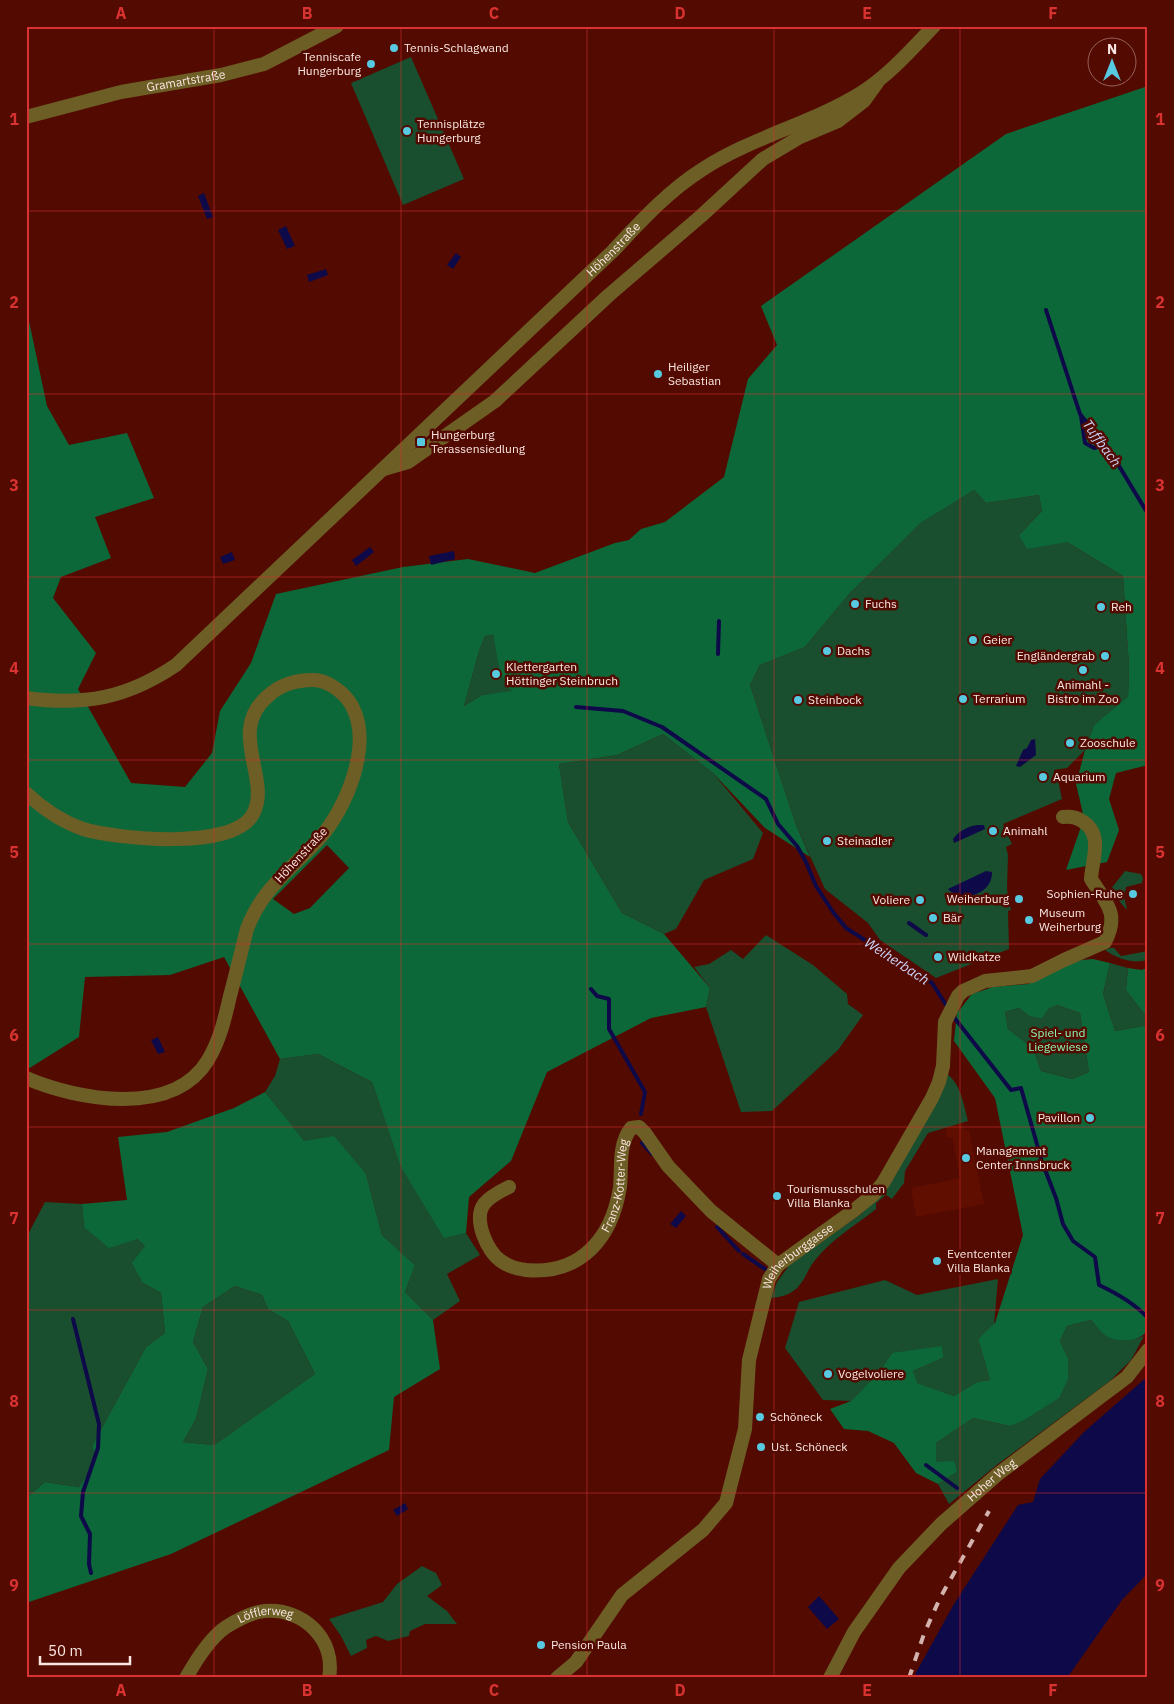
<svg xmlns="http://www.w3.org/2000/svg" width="1174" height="1704" viewBox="0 0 1174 1704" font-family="'IBM Plex Sans',sans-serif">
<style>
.built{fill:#600e00}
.green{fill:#194e2e}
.forest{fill:#0d6839;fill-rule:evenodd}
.water{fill:#0e0a49}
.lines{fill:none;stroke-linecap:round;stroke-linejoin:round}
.stream{stroke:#0e0a49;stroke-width:4}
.minor{stroke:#6d5e26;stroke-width:14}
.tertiary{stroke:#6d5e26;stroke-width:14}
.rail{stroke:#d3b3ad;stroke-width:4;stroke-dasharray:9 9;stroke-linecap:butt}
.grid{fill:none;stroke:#d83231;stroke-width:1;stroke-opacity:0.55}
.poi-dot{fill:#57c9e1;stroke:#530a00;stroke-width:2}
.labels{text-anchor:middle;stroke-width:5;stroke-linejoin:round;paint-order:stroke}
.poi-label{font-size:12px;fill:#fae7e3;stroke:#530a00;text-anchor:start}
.street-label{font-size:12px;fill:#fae7e3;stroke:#530a00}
.park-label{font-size:12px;fill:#8cf7b1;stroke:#530a00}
.water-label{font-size:14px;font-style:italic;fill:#cdd7fe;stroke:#530a00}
.neatline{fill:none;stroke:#d83231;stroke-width:2}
.grid-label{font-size:16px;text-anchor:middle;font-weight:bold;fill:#d83231}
</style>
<rect width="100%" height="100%" fill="#530a00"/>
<path class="built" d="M962 1120 964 1130H969L984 1204 916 1217 911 1188 960 1178 952 1137 947 1138 945 1124Z"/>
<path class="green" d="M411 57 464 179 403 205 351 83Z
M974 490 986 503 1039 495 1042 511 1019 535 1067 542 1123 576 1129 667 1128 698 1094 725 1085 750 1067 768 1054 770 1055 775H1057L1062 799 1003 824 1012 844 1006 847 1008 855 1007 889 1011 910 1008 911 1009 949 936 978 880 940 868 923 825 889 796 825 750 685 760 665 805 647 849 594 920 522Z
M493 633 501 672 513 692 482 695 464 706 479 651 485 636Z
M663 734 713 773 763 833 753 859 704 880 676 929 664 934 622 913 568 822 559 764 617 755Z
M1125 871 1141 874 1143 878 1142 883 1126 887 1124 897 1127 909H1126L1110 890Z
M766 935 813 965 847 994 848 1004 863 1015 838 1050 772 1111 741 1112 706 1007 710 988 694 967 709 964 731 950 743 959Z
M1110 948H1114L1121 956 1148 951V960C1132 964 1118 959 1105 950Z
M1110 963 1128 968 1126 990 1148 1019V1025L1115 1031 1103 994Z
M1057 1005 1080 1013 1089 1072 1072 1079 1041 1071 1033 1048 1008 1029 1005 1012 1019 1008 1029 1016Z
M318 1054 372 1082 400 1166 444 1237 466 1233 480 1255 447 1274 460 1301 433 1320 405 1292 415 1265 382 1235 366 1174 304 1142 265 1092 275 1076 280 1059Z
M947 1074C961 1084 964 1106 968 1121L928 1133 905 1171 904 1183 892 1199 886 1195 876 1203V1209C856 1225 832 1239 816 1259 808 1268 805 1281 796 1289 789 1295 781 1297 771 1298L777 1282 790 1264 861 1214 889 1184Z
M45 1202 82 1204 84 1227 137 1239 145 1246 143 1283 161 1293 165 1333 146 1347 92 1446 96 1460 79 1487 45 1482 26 1498V1238Z
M998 1279 994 1325 978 1339 990 1380 977 1382 954 1396 916 1383 913 1371 943 1358 892 1353 879 1372 851 1401 823 1400 785 1348 799 1302 885 1280 917 1295Z
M235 1286 262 1295 268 1309 288 1321 315 1374 214 1445 183 1442 196 1419 208 1369 193 1342 203 1307Z
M1091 1320C1109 1338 1118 1346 1144 1336L1131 1360 1110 1381 998 1464 949 1504 938 1484 957 1472 936 1462V1443L973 1418 1010 1426 1068 1358 1060 1341 1067 1326Z
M422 1566 436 1573 442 1585 427 1596 447 1611 457 1624H425L410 1631 409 1636 388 1641 376 1636 366 1640 367 1648 351 1656 341 1636 329 1619 383 1602 397 1584Z"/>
<path class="forest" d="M1148 86V765L1116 773 1109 799 1119 830 1107 862 1066 870 1084 818 1076 784 1085 750 1094 725 1128 697 1129 667 1123 576 1067 542 1027 549 1019 535 1042 511 1039 495 986 503 974 490 920 523 849 594 805 647 760 665 750 685 796 825 810 857 765 828 713 773 663 734 617 755 559 764 568 822 622 913 664 934 710 988 706 1007 651 1018 547 1072 511 1161 469 1197 466 1233 444 1238 400 1166 372 1082 318 1054 280 1059 224 957 170 975 85 977 79 1037 28 1069 26 1068V307L47 406 69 445 127 433 154 498 95 517 111 558 61 577 53 598 96 653 78 689 131 783 185 787 212 753 220 711 251 663 276 594 403 567 468 559 535 573 615 543 629 540 641 529 665 522 724 477 748 379 777 345 761 306 1006 134ZM493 634C497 653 498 677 512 691L482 695 464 706 479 651 485 636ZM327 845 349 868 310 908 294 914 273 899Z
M1093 959 1110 963 1103 994 1115 1031 1148 1025V1329C1141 1342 1121 1343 1108 1337 1102 1334 1096 1325 1091 1320L1067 1326 1060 1341 1068 1358V1379L1059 1398 1024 1420 1010 1426 973 1418 936 1443V1462L954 1461 957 1472 938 1484 916 1473 894 1443 868 1431 844 1429 830 1409 851 1401 879 1372 892 1353 942 1346 943 1358 913 1371 917 1383 954 1396 977 1382 990 1380 978 1339 995 1323 1023 1235 995 1098 954 1041 957 1013 972 994 993 987 1028 984 1068 965 1081 960ZM1057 1005 1080 1013 1089 1072 1072 1079 1041 1071 1033 1048 1008 1029 1005 1012 1019 1008 1029 1016 1042 1018 1048 1009Z
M1148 967V1019L1126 990 1128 968 1142 970Z
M265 1092 304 1141 334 1136 366 1174 382 1235 415 1265 405 1292 433 1320 440 1369 394 1397 389 1450 171 1554 26 1603 28 1532 26 1498 45 1482 79 1487 96 1460 92 1446 146 1347 165 1333 161 1293 143 1283 132 1263 145 1246 137 1239 109 1248 84 1227 82 1204 127 1200 118 1137 167 1132 234 1108ZM235 1286 262 1295 268 1309 288 1321 315 1374 214 1445 183 1442 196 1419 208 1369 193 1342 203 1307Z"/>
<path class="water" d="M204 193 213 217 207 219 198 196Z
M286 226 295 246 287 249 278 230Z
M456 253 461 257 453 269 447 265Z
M326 269 328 275 309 282 307 275Z
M370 547 374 552 356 566 352 560Z
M454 551 455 559 431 565 429 556Z
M232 552 235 560 223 564 220 557Z
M1035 739 1036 755 1020 767 1016 766 1023 750 1027 748 1031 740Z
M977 825H984L985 829 954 843 953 839C960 830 967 827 977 825Z
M986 871 992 872C993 894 962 904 948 889Z
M158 1037 165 1052 158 1054 151 1040Z
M681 1211 686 1216 676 1228 670 1224Z
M1148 1376V1573L1122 1600 1067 1678H913L954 1604 1018 1505 1033 1502 1040 1479 1084 1432Z
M405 1503 408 1509 397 1516 393 1510Z
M819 1596 839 1619 827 1629 808 1607Z"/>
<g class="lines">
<path class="stream" d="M1046 310 1080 414 1110 451 1148 514
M1081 416 1085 443 1094 448 1106 445
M718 654 719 621
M576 707 623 711 662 727 766 799 778 824 797 846 806 862 816 886 833 912 846 928 932 983 948 1008
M909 923 926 935
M591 989 597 996 609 999V1029L645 1092 641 1114
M953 1016 1011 1090 1021 1088 1042 1162 1056 1198 1063 1224 1073 1241 1095 1257 1099 1285C1116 1293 1133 1302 1147 1317
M642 1143 652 1154
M717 1227 739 1251
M743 1254 765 1269
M73 1319 99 1424 98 1448 83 1492 81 1516 90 1534 89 1564 91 1573
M926 1465 957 1488"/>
<g class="minor">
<path id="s1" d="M26 117 121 92 221 75 264 64 337 26"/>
<path d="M384 469 408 462 495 401 609 295 701 216 763 159 800 137 838 121 864 101 877 83"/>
<path id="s2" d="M509 1187C501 1191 490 1196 484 1204 473 1219 487 1252 501 1261 508 1266 518 1269 526 1270 581 1275 612 1238 620 1187 622 1167 618 1145 631 1128L639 1127 645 1133 668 1166 711 1211 778 1265"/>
<path id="s3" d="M186 1678C195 1662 211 1637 226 1627 237 1620 252 1612 265 1611 303 1608 336 1639 329 1678"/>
<path id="s4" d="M557 1678 576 1662 622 1595 703 1530 726 1503 745 1429 749 1360 769 1279 778 1265 853 1211 873 1195 883 1183 932 1098 939 1082 943 1066 945 1022 958 996 963 991 985 981 1032 976 1064 960 1105 942C1120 913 1106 903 1091 879 1092 860 1104 834 1082 821 1076 817 1071 816 1063 817"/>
</g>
<g class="tertiary">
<path id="s5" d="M26 698C85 706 127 698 176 665L613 251C640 222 668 191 703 169 752 137 811 124 861 93 889 75 911 50 934 26"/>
<path d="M26 793C42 808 63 822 83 829 117 839 233 851 253 814 272 779 226 731 268 696 281 684 296 680 313 680 328 680 345 693 352 706 373 745 346 809 319 839 291 870 262 888 247 929 241 952 236 974 230 996 225 1018 220 1040 208 1060 173 1118 77 1100 26 1078"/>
<path id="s6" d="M830 1678 854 1632 899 1568 941 1524 998 1474 1127 1377 1148 1350"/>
</g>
<path class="rail" d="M909 1678 924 1634 940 1598 989 1511"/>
</g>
<path class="grid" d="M214 26V1678M401 26V1678M587 26V1678M774 26V1678M960 26V1678M26 211H1148M26 394H1148M26 577H1148M26 760H1148M26 944H1148M26 1127H1148M26 1310H1148M26 1493H1148"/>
<g class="poi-dot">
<circle cx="394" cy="48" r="5"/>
<circle cx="371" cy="64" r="5"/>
<circle cx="407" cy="131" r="5"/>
<circle cx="658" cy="374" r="5"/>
<rect x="416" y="437" width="10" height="10" rx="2.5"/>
<circle cx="855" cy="604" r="5"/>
<circle cx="1101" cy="607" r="5"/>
<circle cx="973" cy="640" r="5"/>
<circle cx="827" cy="651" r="5"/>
<circle cx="1105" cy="656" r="5"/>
<circle cx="1083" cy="670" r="5"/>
<circle cx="496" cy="674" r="5"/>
<circle cx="963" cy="699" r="5"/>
<circle cx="798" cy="700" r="5"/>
<circle cx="1070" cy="743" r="5"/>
<circle cx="1043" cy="777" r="5"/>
<circle cx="993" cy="831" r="5"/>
<circle cx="827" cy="841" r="5"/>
<circle cx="1133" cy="894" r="5"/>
<circle cx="1019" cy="899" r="5"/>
<circle cx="920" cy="900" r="5"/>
<circle cx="933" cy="918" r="5"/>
<circle cx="1029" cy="920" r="5"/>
<circle cx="938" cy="957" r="5"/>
<circle cx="1090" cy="1118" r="5"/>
<circle cx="966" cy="1158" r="5"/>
<circle cx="777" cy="1196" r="5"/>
<circle cx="937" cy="1261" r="5"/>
<circle cx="828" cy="1374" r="5"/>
<circle cx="760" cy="1417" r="5"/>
<circle cx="761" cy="1447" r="5"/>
<circle cx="541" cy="1645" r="5"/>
</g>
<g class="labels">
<g class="poi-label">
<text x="404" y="52">Tennis-Schlagwand</text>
<text x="361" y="61" text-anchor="end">Tenniscafe<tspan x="361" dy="14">Hungerburg</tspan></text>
<text x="417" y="128">Tennisplätze<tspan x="417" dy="14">Hungerburg</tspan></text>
<text x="668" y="371">Heiliger<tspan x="668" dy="14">Sebastian</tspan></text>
<text x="431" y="439">Hungerburg<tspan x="431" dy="14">Terassensiedlung</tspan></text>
<text x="865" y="608">Fuchs</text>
<text x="1111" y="611">Reh</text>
<text x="983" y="644">Geier</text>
<text x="837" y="655">Dachs</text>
<text x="1095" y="660" text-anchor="end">Engländergrab</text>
<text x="506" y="671">Klettergarten<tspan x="506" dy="14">Höttinger Steinbruch</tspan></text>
<text x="1083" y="689" text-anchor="middle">Animahl -<tspan x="1083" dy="14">Bistro im Zoo</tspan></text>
<text x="973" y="703">Terrarium</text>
<text x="808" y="704">Steinbock</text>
<text x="1080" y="747">Zooschule</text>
<text x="1053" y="781">Aquarium</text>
<text x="1003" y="835">Animahl</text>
<text x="837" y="845">Steinadler</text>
<text x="1123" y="898" text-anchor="end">Sophien-Ruhe</text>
<text x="1009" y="903" text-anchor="end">Weiherburg</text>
<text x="910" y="904" text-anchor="end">Voliere</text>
<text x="1039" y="917">Museum<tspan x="1039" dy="14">Weiherburg</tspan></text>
<text x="943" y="922">Bär</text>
<text x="948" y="961">Wildkatze</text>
<text x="1080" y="1122" text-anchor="end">Pavillon</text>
<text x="976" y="1155">Management<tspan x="976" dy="14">Center Innsbruck</tspan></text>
<text x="787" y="1193">Tourismusschulen<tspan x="787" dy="14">Villa Blanka</tspan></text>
<text x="947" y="1258">Eventcenter<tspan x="947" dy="14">Villa Blanka</tspan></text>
<text x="838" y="1378">Vogelvoliere</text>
<text x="770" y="1421">Schöneck</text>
<text x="771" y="1451">Ust. Schöneck</text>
<text x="551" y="1649">Pension Paula</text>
</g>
<g class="street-label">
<text dy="4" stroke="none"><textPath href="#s1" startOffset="164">Gramartstraße</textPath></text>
<text dy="4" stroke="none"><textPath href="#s5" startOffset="761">Höhenstraße</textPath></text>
<text transform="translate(301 855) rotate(-47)" y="4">Höhenstraße</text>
<text dy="4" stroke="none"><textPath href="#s2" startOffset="262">Franz-Kotter-Weg</textPath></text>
<text dy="4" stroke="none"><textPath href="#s4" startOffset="511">Weiherburggasse</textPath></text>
<text dy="4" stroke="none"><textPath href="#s6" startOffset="258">Hoher Weg</textPath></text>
<text dy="4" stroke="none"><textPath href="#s3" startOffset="108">Löfflerweg</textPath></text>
</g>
<g class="park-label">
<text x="1058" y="1037">Spiel- und<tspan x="1058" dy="14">Liegewiese</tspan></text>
</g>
<g class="water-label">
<text transform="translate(1102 443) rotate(54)" y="5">Tuffbach</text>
<text transform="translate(897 961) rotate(33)" y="5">Weiherbach</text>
</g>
</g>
<rect width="1174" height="1704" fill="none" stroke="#530a00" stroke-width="55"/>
<g transform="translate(1112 62)"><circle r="24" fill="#530a00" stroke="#96625b"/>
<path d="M0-4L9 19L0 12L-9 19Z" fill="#57c9e1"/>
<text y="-8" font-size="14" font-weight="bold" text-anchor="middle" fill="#fae7e3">N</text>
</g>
<path d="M40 1656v8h90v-8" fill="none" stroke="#fae7e3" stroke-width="2.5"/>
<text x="48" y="1656" font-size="15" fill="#fae7e3" stroke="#530a00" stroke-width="4" paint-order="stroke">50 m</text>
<rect x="28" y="28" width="1118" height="1648" class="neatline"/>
<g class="grid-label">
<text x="121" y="19">A</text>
<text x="307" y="19">B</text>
<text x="494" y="19">C</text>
<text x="680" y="19">D</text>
<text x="867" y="19">E</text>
<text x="1053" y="19">F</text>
<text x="14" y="125">1</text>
<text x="1160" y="125">1</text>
<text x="14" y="308">2</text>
<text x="1160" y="308">2</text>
<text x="14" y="491">3</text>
<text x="1160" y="491">3</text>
<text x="14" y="674">4</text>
<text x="1160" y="674">4</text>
<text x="14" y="858">5</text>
<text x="1160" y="858">5</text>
<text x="14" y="1041">6</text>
<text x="1160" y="1041">6</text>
<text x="14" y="1224">7</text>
<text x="1160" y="1224">7</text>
<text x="14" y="1407">8</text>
<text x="1160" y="1407">8</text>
<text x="14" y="1591">9</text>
<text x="1160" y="1591">9</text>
<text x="121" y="1696">A</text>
<text x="307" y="1696">B</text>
<text x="494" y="1696">C</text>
<text x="680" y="1696">D</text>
<text x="867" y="1696">E</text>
<text x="1053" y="1696">F</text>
</g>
</svg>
